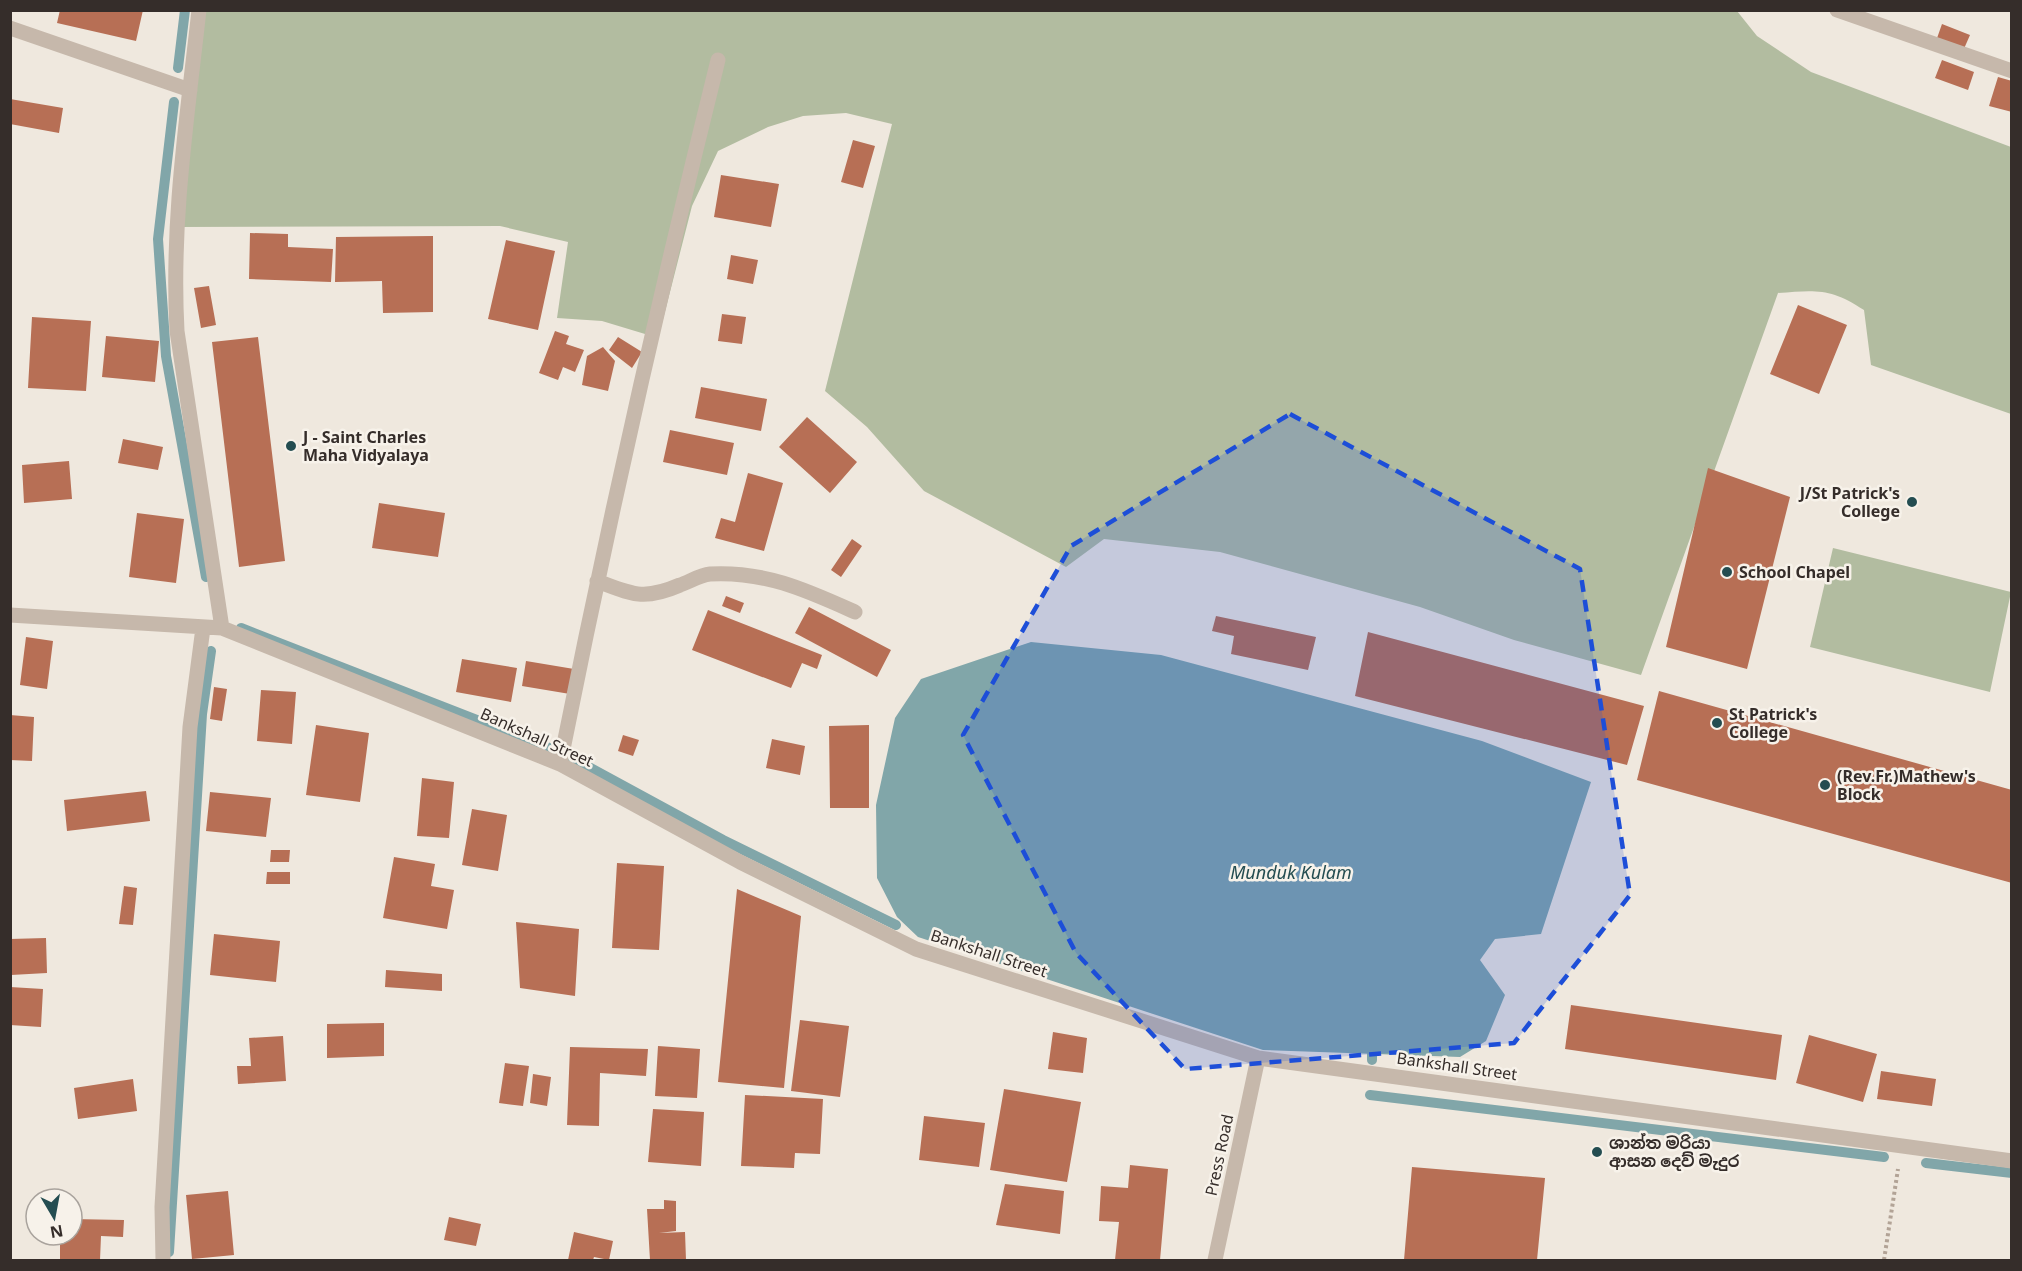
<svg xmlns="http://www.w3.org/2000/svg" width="2022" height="1271" viewBox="0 0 2022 1271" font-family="'Noto Sans','Noto Sans Sinhala',sans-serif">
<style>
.green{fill:#b2bca0}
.water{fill:#81a6a9}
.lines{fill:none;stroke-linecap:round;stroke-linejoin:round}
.stream{stroke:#81a6a9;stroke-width:10}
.building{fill:#b76f55}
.path{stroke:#b2a396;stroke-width:4;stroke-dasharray:3 3;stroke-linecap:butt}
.minor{stroke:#c6b8ab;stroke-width:15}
.marked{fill:#1d4ed8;fill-opacity:0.2;stroke:#1d4ed8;stroke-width:4.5;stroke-dasharray:12 8;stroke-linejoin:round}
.poi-dot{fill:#244d51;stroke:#f7f2ea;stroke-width:2}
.labels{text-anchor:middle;stroke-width:5;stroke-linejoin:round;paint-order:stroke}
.poi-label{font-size:16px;font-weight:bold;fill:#352d2a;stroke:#f7f2ea;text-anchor:start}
.street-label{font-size:16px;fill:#352d2a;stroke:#f7f2ea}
.water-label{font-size:18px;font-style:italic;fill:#244d51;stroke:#f7f2ea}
</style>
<rect width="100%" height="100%" fill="#efe8de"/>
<path class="green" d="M199 11H1737L1757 36 1811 72 2011 147V414L1871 365 1864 310C1831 288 1816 290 1778 293L1641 675 1514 640 1420 607 1220 552 1104 539 1066 567 924 491 867 427 825 391 892 124 846 113 803 116 768 127 718 151 692 206 660 331 645 334 602 321 557 318 568 242 500 226 175 227Z
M1833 548 2011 592 1990 692 1810 647Z"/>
<path class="water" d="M1031 642 1161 655 1482 741 1591 782 1541 934 1495 939 1480 960 1505 995 1486 1041 1460 1057 1263 1050 918 937 897 917 877 878 876 805 895 718 921 679Z"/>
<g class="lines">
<path class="stream" d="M178 68 185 10
M174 102 158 239 166 356 206 577
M241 628 562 753
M563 753 723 840 896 925
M1372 1060V1055
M1370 1095 1884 1157
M1926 1163 2012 1173
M169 1252 202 714 211 651"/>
</g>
<path class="building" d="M60 10H143L136 41 57 23Z
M1942 24 1970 35 1963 51 1936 41Z
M1942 60 1974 72 1968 90 1935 78Z
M1998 77 2012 81V112L1989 106Z
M10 99 63 108 59 133 10 124Z
M853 140 875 146 863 188 841 182Z
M721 175 779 184 771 227 714 217Z
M250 233 288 234V247L333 249 331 282 249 279Z
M433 236V312L383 313 382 281 335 282 336 237Z
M506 240 555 251 538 330 488 319Z
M731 255 758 260 753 284 727 279Z
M209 286 216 325 201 328 194 288Z
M1798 305 1847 325 1819 394 1770 374Z
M722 314 746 317 742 344 718 341Z
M32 317 91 321 86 391 28 388Z
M555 331 569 336 566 344 584 350 575 372 563 367 558 380 539 373Z
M106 336 159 341 155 382 102 377Z
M258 337 285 561 239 567 212 342Z
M618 337 642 352 632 368 609 350Z
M603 347 615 361 608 391 582 385 587 356Z
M701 387 767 399 761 431 695 418Z
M807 417 857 462 830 493 779 447Z
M670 430 734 443 727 475 663 462Z
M123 439 163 447 158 470 118 463Z
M69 461 72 499 24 503 22 465Z
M1708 468 1790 497 1747 669 1666 647Z
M748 473 783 483 764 551 715 538 721 518 735 522Z
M379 503 445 513 438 557 372 548Z
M137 513 184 519 176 583 129 577Z
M852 539 862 546 841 577 831 570Z
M726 596 744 603 740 613 722 606Z
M809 607 891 650 877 677 795 633Z
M708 610 822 655 817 669 802 663 791 688 692 650Z
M1216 616 1316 637 1308 670 1231 654 1234 636 1212 631Z
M1368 632 1644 706 1627 765 1355 696Z
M26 637 53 641 47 689 20 685Z
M462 659 517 668 511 702 456 692Z
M526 661 574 669 570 694 522 686Z
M214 687 227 689 222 721 210 719Z
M261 690 296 692 292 744 257 741Z
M1659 691 2012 790V883L1637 780Z
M10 715 34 717 32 761 10 760Z
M316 725 369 733 360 802 306 795Z
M869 725V808H830L829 726Z
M623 735 639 740 633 756 618 751Z
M772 739 805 746 800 775 766 768Z
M422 778 454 782 449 838 417 836Z
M146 791 150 821 67 831 64 800Z
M210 792 271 798 266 837 206 831Z
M472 809 507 815 498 871 462 865Z
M271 850H290L289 862H270Z
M394 857 435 864 431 886 454 890 447 929 383 918Z
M617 863 664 866 659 950 612 948Z
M267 872H290V884H266Z
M124 886 137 888 133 925 119 924Z
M737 889 801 916 784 1088 718 1082Z
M516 922 579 929 575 996 520 988Z
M214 934 280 941 276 982 210 975Z
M46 938 47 973 11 975 10 939Z
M386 970 442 974V991L385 987Z
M10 987 43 989 41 1027 10 1025Z
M1571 1005 1782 1035 1776 1080 1565 1049Z
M800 1020 849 1026 840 1097 791 1091Z
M384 1023V1056L327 1058V1024Z
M1053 1032 1087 1038 1083 1073 1048 1069Z
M1809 1035 1877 1054 1863 1102 1796 1083Z
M283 1036 286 1081 238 1084 237 1066H251L249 1038Z
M658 1046 700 1049 697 1098 655 1096Z
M570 1047 648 1049 646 1076 600 1073 599 1126 567 1125Z
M505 1063 529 1066 523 1106 499 1103Z
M1881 1071 1936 1079 1932 1106 1877 1099Z
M533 1074 551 1077 547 1106 530 1103Z
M133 1079 137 1111 78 1119 74 1088Z
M1004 1089 1081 1102 1067 1182 990 1170Z
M745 1095 823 1099 820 1154 795 1153 794 1168 741 1166Z
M653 1109 704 1112 701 1166 648 1162Z
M924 1116 985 1123 979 1167 919 1160Z
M1130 1165 1168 1169 1160 1260H1115L1119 1222 1099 1221 1101 1186 1128 1188Z
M1412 1167 1545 1178 1537 1260H1404Z
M1005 1184 1064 1191 1060 1234 996 1225Z
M228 1191 234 1255 192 1259 186 1195Z
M664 1200 676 1201V1231L659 1233 685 1232 686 1260H650L647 1209H664Z
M449 1217 481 1224 476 1246 444 1240Z
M72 1219 124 1220 123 1237 101 1236 100 1260H60V1245L45 1244V1235H72Z
M574 1232 613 1241 609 1260 594 1257 593 1260H568Z"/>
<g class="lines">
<path class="path" d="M1884 1260 1898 1169"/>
<path class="minor" d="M199 10C187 119 171 222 177 331L222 628
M1837 10 2012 71
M10 28 190 90
M597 581C632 594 643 601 680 585 689 582 700 575 710 574 765 571 806 590 855 612
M10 615 222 628 560 764 740 862 916 949 1258 1058 2012 1161
M560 764C607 528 660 293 718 60
M163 1260 162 1207 190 727 203 628
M1215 1260 1258 1058"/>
</g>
<path class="marked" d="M1290 414 1580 569 1630 895 1514 1043 1185 1069 1076 953 963 735 1071 546Z"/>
<g class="poi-dot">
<circle cx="291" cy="446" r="6"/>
<circle cx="1912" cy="502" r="6"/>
<circle cx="1727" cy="572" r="6"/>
<circle cx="1717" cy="723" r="6"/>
<circle cx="1825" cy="785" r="6"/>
<circle cx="1597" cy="1152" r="6"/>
</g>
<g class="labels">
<g class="poi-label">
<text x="303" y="443">J - Saint Charles<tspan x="303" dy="18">Maha Vidyalaya</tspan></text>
<text x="1900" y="499" text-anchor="end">J/St Patrick's<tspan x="1900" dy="18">College</tspan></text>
<text x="1739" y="578">School Chapel</text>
<text x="1729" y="720">St Patrick's<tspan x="1729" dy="18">College</tspan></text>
<text x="1837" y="782">(Rev.Fr.)Mathew's<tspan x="1837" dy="18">Block</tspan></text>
<text x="1609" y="1149">ශාන්ත මරියා<tspan x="1609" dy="18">ආසන දෙව් මැදුර</tspan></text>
</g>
<g class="street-label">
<text transform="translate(537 737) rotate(24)" y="6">Bankshall Street</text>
<text transform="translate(989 953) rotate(18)" y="6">Bankshall Street</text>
<text transform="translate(1457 1066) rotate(8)" y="6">Bankshall Street</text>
<text transform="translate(1219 1155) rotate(-78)" y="6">Press Road</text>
</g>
<g class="water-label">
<text x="1291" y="879">Munduk Kulam</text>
</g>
</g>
<rect width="2022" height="1271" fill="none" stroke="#352d2a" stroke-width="24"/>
<g transform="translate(54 1217) rotate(170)"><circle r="28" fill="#f7f2ea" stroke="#a9a39d" stroke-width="1.5"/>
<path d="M0-4.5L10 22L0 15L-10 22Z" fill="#244d51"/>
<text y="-9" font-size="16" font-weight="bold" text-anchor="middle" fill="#352d2a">N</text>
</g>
</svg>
